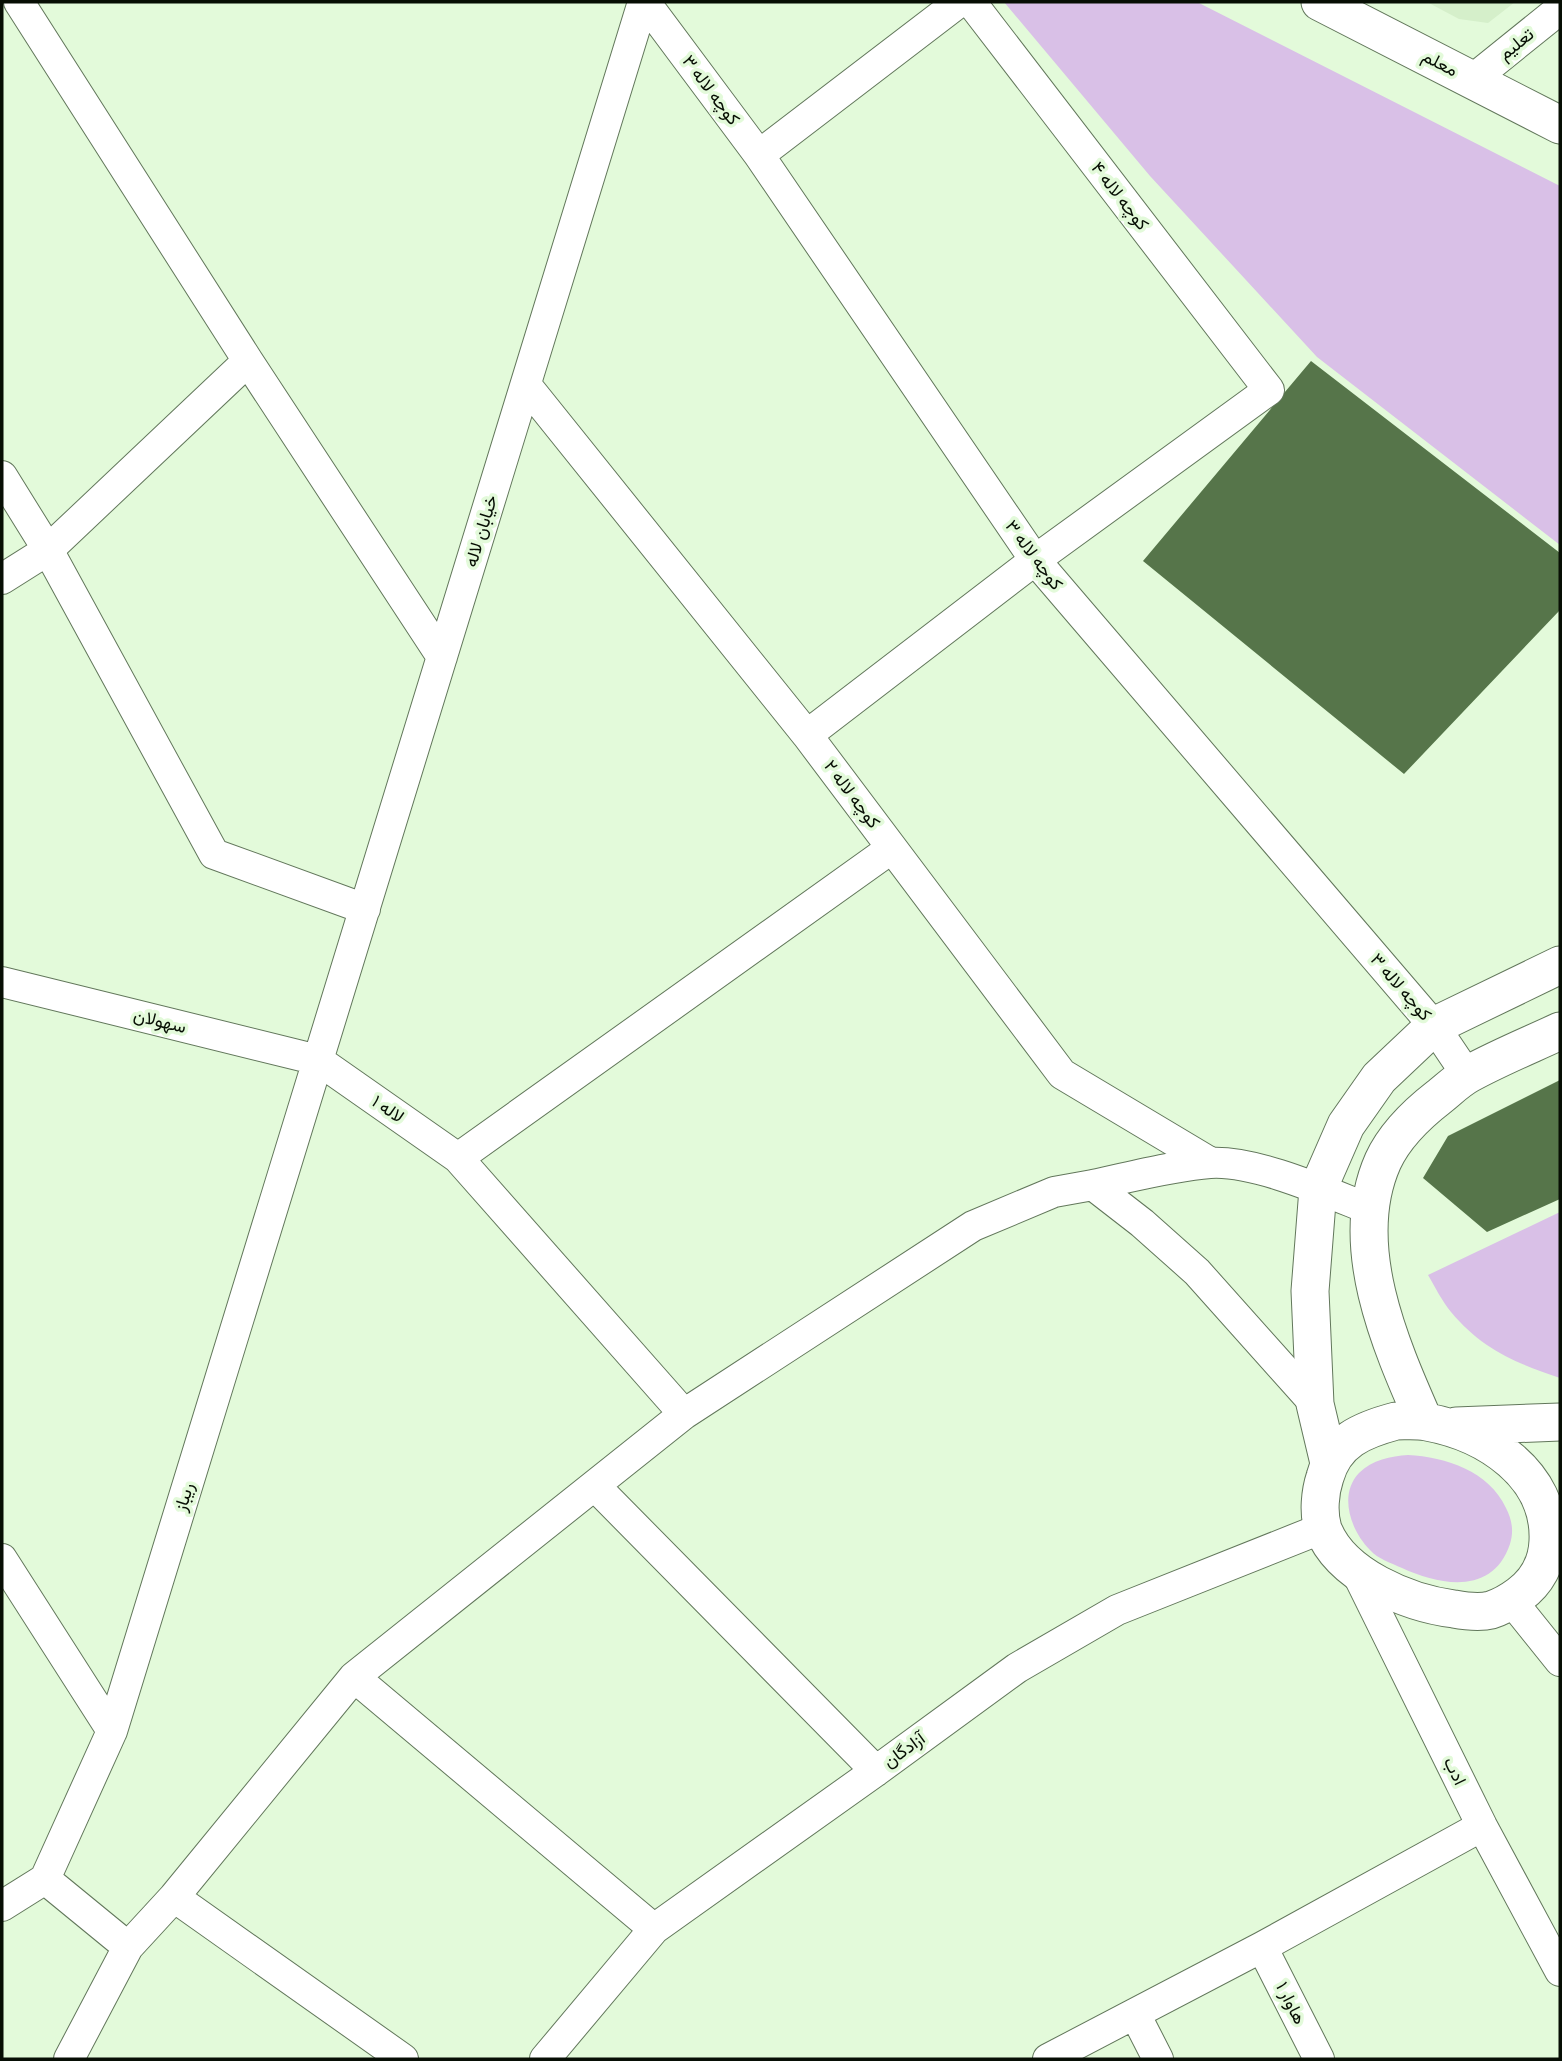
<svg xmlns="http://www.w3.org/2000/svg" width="1562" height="2061" viewBox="0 0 1562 2061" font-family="'IBM Plex Serif',Vazirmatn,serif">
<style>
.built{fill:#d5efca}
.green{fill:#d9c0e7}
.building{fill:#56754a}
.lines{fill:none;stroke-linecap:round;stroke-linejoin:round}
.minor-casing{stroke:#62775b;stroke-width:32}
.tertiary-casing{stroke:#62775b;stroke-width:39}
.minor{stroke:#fff;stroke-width:30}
.tertiary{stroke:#fff;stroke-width:37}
.labels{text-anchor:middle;stroke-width:7;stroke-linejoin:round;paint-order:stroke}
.street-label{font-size:18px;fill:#070e04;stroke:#e3fada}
</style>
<rect width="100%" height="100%" fill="#e3fada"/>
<path class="built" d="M1427 2H1515L1488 23 1459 19Z"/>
<path class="green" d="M1004 2H1197L1560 186V545L1317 357 1150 176Z
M1560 1212V1378C1515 1363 1482 1349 1451 1312 1442 1301 1435 1287 1428 1275Z
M1408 1455C1446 1457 1489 1471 1506 1508 1512 1520 1514 1531 1510 1544 1493 1595 1441 1586 1402 1568 1391 1563 1378 1559 1370 1550 1351 1531 1338 1495 1359 1473 1372 1460 1391 1456 1408 1455Z"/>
<path class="building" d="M1311 361 1560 553V610L1404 774 1143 561Z
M1560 1080V1199L1487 1232 1423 1178 1448 1136Z"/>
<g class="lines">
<defs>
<path id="minor" d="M19 2 248 361 442 657
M645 2 759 155 1035 560 1434 1026 1467 1075
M1472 80 1560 9
M759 155 959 2
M526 385 807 735 1062 1074 1211 1163
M2 476 48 550 214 854 365 909
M2 579 48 550 248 361
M807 735 1035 560 1269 390 971 2
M2 982 318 1060 458 1158 684 1414
M458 1158 892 848
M1093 1185C1131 1177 1171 1166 1210 1163 1255 1160 1326 1192 1369 1209
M595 1486 876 1771
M2 1559 112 1731
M1355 1569 1482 1826 1560 1971
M1511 1600 1560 1661
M354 1677 654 1929
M45 1879 128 1947
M174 1897 403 2059
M2 1906 45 1879 112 1731 643 2
M1262 1947 1319 2059
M1135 2014 1158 2059
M69 2059 128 1947 174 1897 354 1677 684 1414 973 1226 1054 1192 1093 1185 1142 1223 1197 1272 1315 1404
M545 2059 654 1929 876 1771 1017 1668 1117 1610 1323 1528
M1048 2059 1262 1947 1482 1826"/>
<path id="tertiary" d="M1320 2 1560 125
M1396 1421C1406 1421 1417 1420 1427 1422 1487 1433 1551 1474 1548 1541 1547 1563 1537 1582 1519 1595 1511 1601 1500 1607 1491 1610 1479 1613 1465 1611 1454 1609 1408 1603 1341 1576 1323 1529 1318 1513 1320 1492 1325 1477 1335 1441 1362 1430 1396 1421Z
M1424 1421C1390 1344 1346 1244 1383 1161 1395 1135 1417 1114 1439 1097 1449 1089 1458 1080 1469 1074 1498 1058 1530 1045 1560 1031
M1456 1426 1560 1422
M1329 1463 1315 1404 1310 1291 1318 1189 1346 1125 1379 1078 1434 1026 1560 965"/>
</defs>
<use href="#minor" class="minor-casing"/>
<use href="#tertiary" class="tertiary-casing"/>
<use href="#minor" class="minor"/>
<use href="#tertiary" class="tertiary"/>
</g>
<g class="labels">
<g class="street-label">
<text transform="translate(1516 44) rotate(-39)" y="6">تعلیم</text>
<text transform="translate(1440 63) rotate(27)" y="6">معلم</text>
<text transform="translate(711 90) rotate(53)" y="6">کوچه لاله ۳</text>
<text transform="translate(1120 196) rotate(52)" y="6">کوچه لاله ۴</text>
<text transform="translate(481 531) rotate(-73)" y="6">خیابان لاله</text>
<text transform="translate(1034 555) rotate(53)" y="6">کوچه لاله ۳</text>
<text transform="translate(852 794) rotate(53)" y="6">کوچه لاله ۲</text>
<text transform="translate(1401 987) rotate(49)" y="6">کوچه لاله ۳</text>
<text transform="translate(160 1021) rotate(14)" y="6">سهولان</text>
<text transform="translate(388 1109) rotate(35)" y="6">لاله ۱</text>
<text transform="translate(184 1497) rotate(-73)" y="6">ریباز</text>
<text transform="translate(904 1750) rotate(-36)" y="6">آزادگان</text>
<text transform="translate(1455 1771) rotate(64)" y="6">ادب</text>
<text transform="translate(1291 2003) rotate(63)" y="6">هاوار ۱</text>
</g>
</g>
<rect width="1562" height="2061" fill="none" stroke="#070e04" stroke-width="7"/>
</svg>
